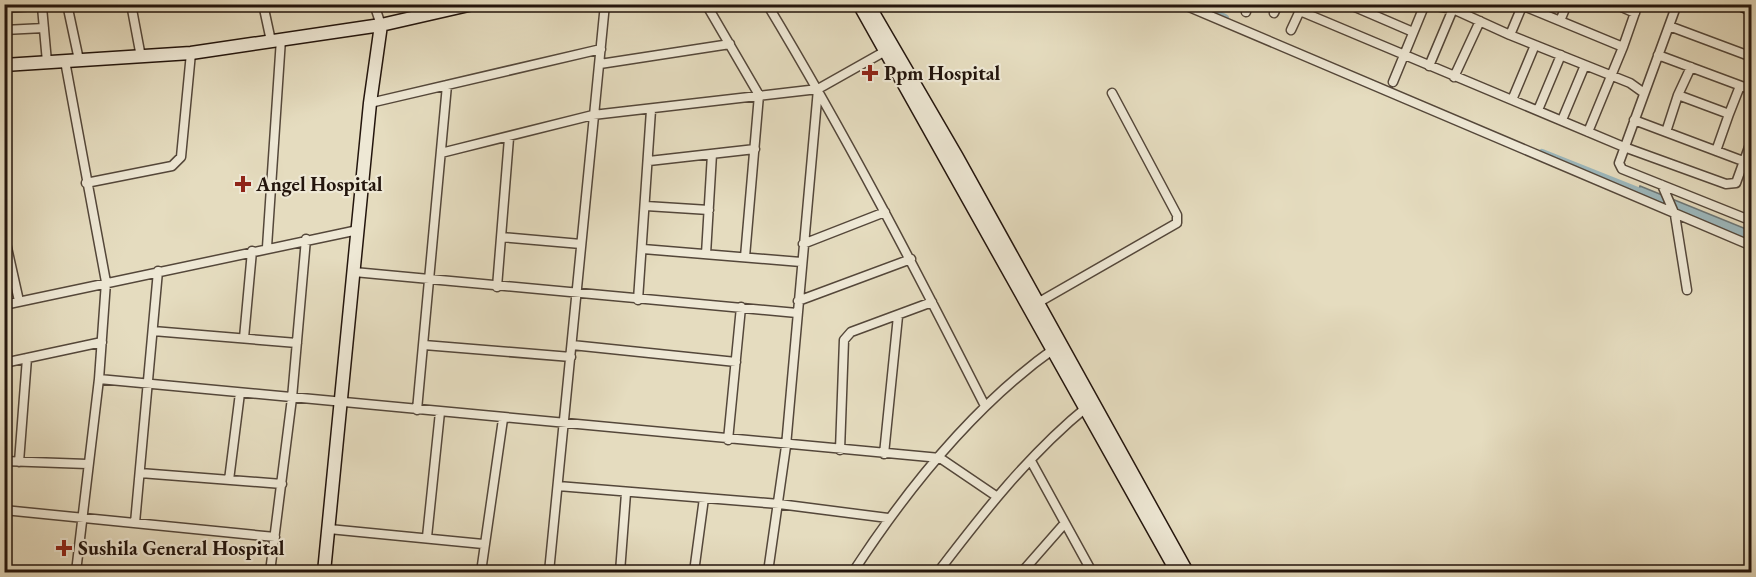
<svg xmlns="http://www.w3.org/2000/svg" width="1756" height="577" viewBox="0 0 1756 577" font-family="'EB Garamond',serif">
<style>
.water{fill:#9cb8bd;stroke:#6c7777;stroke-width:1.5}
.lines{fill:none;stroke-linecap:round;stroke-linejoin:round}
.canal{stroke:#9cb8bd;stroke-width:8}
.street-casing{stroke:#54473a;stroke-width:11}
.secondary-casing{stroke:#23150d;stroke-width:15}
.street{stroke:#eee8d5;stroke-width:8}
.secondary{stroke:#eee8d5;stroke-width:12}
.poi-dot{fill:#8f2418;stroke:#eee8d5;stroke-width:2}
.labels{text-anchor:middle;stroke-width:4.5;stroke-linejoin:round;paint-order:stroke}
.poi-label{font-size:20px;font-weight:bold;fill:#23150d;stroke:#eee8d5;text-anchor:start}
</style>
<rect width="100%" height="100%" fill="#e5dcbf"/>
<filter id="stains"><feTurbulence type="fractalNoise" baseFrequency=".00333" numOctaves="4"/><feColorMatrix values="0 0 0 0 .2 0 0 0 0 .09 0 0 0 0 .02 0 0 0 .5 -.17"/></filter>
<radialGradient id="worn" r=".72"><stop offset=".6" stop-color="#630" stop-opacity="0"/><stop offset="1" stop-color="#630" stop-opacity=".3"/></radialGradient>
<path class="water" d="M1640 186 1751 231V242L1637 195Z"/>
<g class="lines">
<path class="canal" d="M1197 4 1225 18
M1542 153 1645 194"/>
<defs>
<path id="street" d="M131 4 141 57
M263 4 271 41
M374 4 381 25
M706 4 759 95 745 257
M767 4C846 135 916 270 985 406
M1182 4 1752 246
M1348 4 1413 32
M1519 4 1623 47 1588 132
M1615 4 1635 13
M1677 4 1619 163 1622 169 1752 221
M42 7 47 62
M4 8 67 4 79 60
M1300 11 1624 147 1726 184 1736 183 1752 139
M1246 12 1248 4
M1274 13 1278 4
M1560 21 1567 4
M1669 26 1752 57
M4 30 44 28
M1291 30 1303 4
M1510 35 1523 4
M1623 47 1638 4
M1658 55 1752 90
M65 61 106 282 99 379 76 572
M600 64 730 44
M1429 66 1453 9
M1454 77 1480 21
M1393 82 1425 4 1453 9 1510 35 1630 83 1644 93
M1678 95 1691 67
M1512 100 1535 45
M370 103 601 49
M1538 110 1561 55
M1562 120 1585 65
M1634 120 1743 161
M1666 132 1678 95 1729 114 1740 86
M1716 151 1729 114
M441 153 593 115 818 89 889 49
M649 161 755 149
M86 183 172 166 181 157 191 53
M1662 185 1675 215 1687 290
M646 206 709 210
M4 234 19 301
M501 237 581 244
M803 244 885 212
M267 247 281 39
M643 249 801 262
M706 254 712 154
M354 272 797 313
M497 287 509 138
M638 300 651 110
M798 301 911 259
M4 305 358 230
M1034 305 1177 223V215L1112 93
M153 331 297 343
M244 338 252 251
M424 345 571 357
M572 345 736 362
M4 363 102 342
M99 379 940 458 996 496
M417 410 447 85
M728 440 741 307
M840 450 844 340 851 332 932 302
M884 454 898 316
M4 461 87 464
M1031 461 1092 572
M19 462 27 358
M140 473 282 484
M229 480 240 393
M558 486 779 504 888 518
M4 510 275 537
M135 523 158 271
M329 529 483 544
M427 537 440 412
M270 572 292 398 306 239
M481 572 503 419
M549 572 605 4
M620 572 626 493
M694 572 704 498
M768 572 786 446 818 89
M853 572C907 489 973 406 1055 348
M938 572C983 513 1029 454 1088 406
M1022 572 1065 523"/>
<path id="secondary" d="M859 4 1177 572
M868 4 957 157 1187 572
M1740 4 1752 9
M4 65 191 53 381 25 473 4
M4 572H6
M324 572 370 103 381 25"/>
</defs>
<use href="#street" class="street-casing"/>
<use href="#secondary" class="secondary-casing"/>
<use href="#street" class="street"/>
<use href="#secondary" class="secondary"/>
</g>
<g class="poi-dot">
<path d="M867 64h6v6h6v6h-6v6h-6v-6h-6v-6h6z"/>
<path d="M240 175h6v6h6v6h-6v6h-6v-6h-6v-6h6z"/>
<path d="M61 539h6v6h6v6h-6v6h-6v-6h-6v-6h6z"/>
</g>
<g class="labels">
<g class="poi-label">
<text x="884" y="80">Ppm Hospital</text>
<text x="256" y="191">Angel Hospital</text>
<text x="78" y="555">Sushila General Hospital</text>
</g>
</g>
<rect width="1756" height="577" fill="none" stroke="#e5dcbf" stroke-width="24"/>
<rect x="6" y="6" width="1744" height="565" fill="none" stroke="#23150d" stroke-width="3"/>
<rect x="12" y="12" width="1732" height="553" fill="none" stroke="#23150d" stroke-width="1.5"/>
<rect width="100%" height="100%" filter="url(#stains)"/>
<rect width="100%" height="100%" fill="url(#worn)"/>
</svg>
